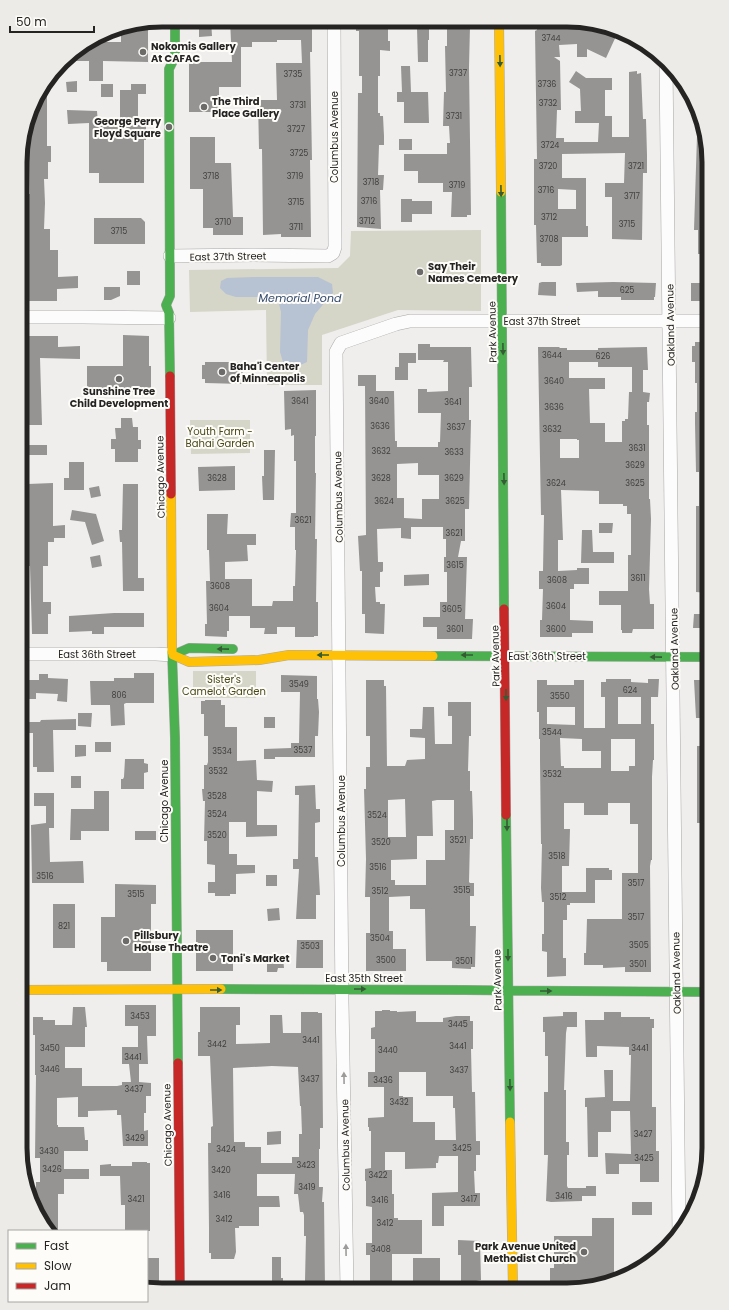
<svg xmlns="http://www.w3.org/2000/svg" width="729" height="1310" viewBox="0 0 729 1310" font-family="Poppins,sans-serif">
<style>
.green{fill:#d5d5c8}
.water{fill:#b7c2d3}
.building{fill:#959492;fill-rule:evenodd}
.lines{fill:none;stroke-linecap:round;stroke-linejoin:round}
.street-casing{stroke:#a9a8a7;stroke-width:14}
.fast-casing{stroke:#a9a8a7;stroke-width:10}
.slow-casing{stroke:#a9a8a7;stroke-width:10}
.jam-casing{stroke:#a9a8a7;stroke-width:10}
.street{stroke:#fdfcfc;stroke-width:13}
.fast{stroke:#4caf50;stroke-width:9}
.slow{stroke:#ffc107;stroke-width:9}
.jam{stroke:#c62828;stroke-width:9}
.oneway{fill:#355c35}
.oneway2{fill:#9c9b9a}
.poi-dot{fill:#6c6b69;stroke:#fefcf9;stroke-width:1.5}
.labels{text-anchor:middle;stroke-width:4;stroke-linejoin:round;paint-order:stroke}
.number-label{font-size:8px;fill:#41403f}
.poi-label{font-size:10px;font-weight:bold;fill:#252423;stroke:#fefcf9;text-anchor:start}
.street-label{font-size:10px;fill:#252423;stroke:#fefcf9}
.park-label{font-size:10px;fill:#484a18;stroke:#fefcf9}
.water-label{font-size:11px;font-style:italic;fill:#30496e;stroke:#fefcf9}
.rim{fill:none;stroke:#252423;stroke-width:5}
</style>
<rect width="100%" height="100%" fill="#efeeec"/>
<path class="green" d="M481 230V311L398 310 322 335V385H267L266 310 190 312 189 270 338 268 350 256 351 231Z
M190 420H250V453L191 454Z
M193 671H256V698H193Z"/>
<path class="water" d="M254 277H318L332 284 333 293 315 314 308 330 307 362 294 368 283 362 280 352 281 312 279 304 270 297H236L226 294 220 288 221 281 227 278Z"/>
<path class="building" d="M199 20H211L212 36 199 37Z
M230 20 312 21V52H310L312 160H310L311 237H281V234L263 235 262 149H259L258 100H277L276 63H302L301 40H277V42H252V47H241V87H219V112H189V62H232Z
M356 21H388V41H390V51L380 50V76H378V113H380V116H383L384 136V145H379L378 175H384L383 190H380L381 229 357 227 358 93H362V76H359V31H356Z
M537 22H558V27H595V23L617 34 606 58 587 49V57H577V44L559 45 560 57H554L560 61 561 110H557L556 138H564V142H598L599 123H575V111H581L580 89 569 82 576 71 586 78H612V90H605V116H612V137H629V72L637 71V74L641 73 643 119H646L647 155V173H643L642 240 612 239V197H605V183H624L625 153 562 154V178H586V226H588V237H562V265L560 266H541V263H537L536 225H534V159H537L535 31 537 30ZM558 189 576 190V209H558Z
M148 23V62L103 61V81H89V61H71V54L74 52H86V44L90 42H121V28Z
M451 26H470L469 67 471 215H467V217H451L452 192H443V183H418V171H404V154H447V143H450L449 126H443L444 92H446L445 46H447V29H450Z
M417 28H429V40H428V62H418Z
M401 66H410L411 92H428L429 123H404V102H397V92H402Z
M77 81V92H67L66 82Z
M47 83V146H51V162H48V179H44L45 203 44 229H50V250H58V277L78 276V288L57 289V301H26L25 280H28L27 253H29L28 222H26V207L29 208 28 194H30L29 161H27L28 122 35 99Z
M101 84H113V97H101Z
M131 84H146V94H138V125H146V140H144V183H99V173H89V123L68 124 67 110 97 111 98 124H120V90H131Z
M697 136H705L709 162V254H698V230H694Z
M190 137H215V163H231L233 217H243V235H213V228H203V189H190Z
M399 139H412V150H399Z
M401 199H412V201H432V214H412V222H401Z
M94 218H141L145 222V244H94Z
M127 271H140V285H127Z
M542 282H556V296L538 295 539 283Z
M613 282 656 283 655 297H654V300H621V297H598V291L577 292 576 283Z
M691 283H705L704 301H691Z
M104 287H120V296L111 300H104Z
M123 335 149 336V366H151V396H137V392L87 393V366H123Z
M27 336H58V347L80 346V359L40 358 42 425H28Z
M695 342H704V345L709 346V593L696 592V506H699V472H696L695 423V412H697V383H695V362H692V346H695Z
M418 344H430V347H471L472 387H469V420H471L469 509H465V541H461L458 557H467L465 619H473L472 639H437V627H423V617H440V602H447V572H444V557H446V539H443V527H411V539L401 538V528L377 529 378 562H383V571L382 572H380V587H375L376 602H380V604H385L384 634 365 633V614H362V571H360L358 536 366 535 365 386H358V375H376V391H394L395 441H397V447H438V442H440L441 413H418V389H427V392L448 391V362H443L444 360H418ZM418 463V475H439V499H422V519L404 518V498H397V464Z
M538 347H559L560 348H567V350H598V348L647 347 648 370H643V392L650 393 649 402H647V425H649V499H650L651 519 649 589 650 604H654V629H633L632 633H622V630H621V605H599V591H628V555H631V514H627V506H623V504H599V491L561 490 563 540H558V571L577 570V568H589V584H574V589H570V620L593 621V633H572V637H540V620H542L543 589H539V571H543L544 515H541ZM569 362H598V367H632V392H629L628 419H625V421H622V442H605V423H590L589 389H605V378H569ZM560 439H577V440H579V458H560Z
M399 353H416V363H408V380H395V367H399Z
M205 362H243L242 384 205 383V379H202V365H205Z
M316 390V436H315V473H316L315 539H317L316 602H318V636H314V637H295V627H277V634H264L265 628H250V616H229V631H227V637L205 636V624H207L206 581H210L209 550H207V514H228L227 534H256V545H247L248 561 225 562V579H252V606H272L273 601H293V586H295L296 550H295V527H290L291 513H296V461H294V435L291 436V429L285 430 284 391Z
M121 418H132L133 427H138V440H141V449H138V462H115V449H111V439H116L115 428H121Z
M23 445H47V455H23Z
M264 450H275L274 500H263L262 476H264Z
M69 462H84V490H64V478H69Z
M235 466V490L199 491 198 467Z
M53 483V526L65 525V538H54V542H48V566H43V602H51V614H48V634H32L30 566H29L28 484Z
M123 484H138V578H144V591H123L122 542H120L119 530H122Z
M99 486 101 496 91 498 89 488Z
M72 510 96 514 104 541 92 545 85 522 70 520Z
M599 523H613L612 533H599Z
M582 530H592L593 552H614V563H581Z
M100 555 102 566 92 568 90 557Z
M429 574V585L404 586V575Z
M114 613H144V627H104V634H92V631L69 632V616Z
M694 614H708V628H693Z
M134 673H154V703H126L124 704 125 725 111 726 110 705H91L90 681H114V678H134Z
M39 674H48V678L68 679 67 702 57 701 58 694 36 693V699H24L25 680H39Z
M281 675 317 676V699H318L319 712 318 736H315V757H275V759H264V749L291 748V743H299L300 692H281Z
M606 679H631V682L648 683V679H659L658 697H651V724H654V760H653L652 777V860H651L650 866 651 972H625V967L603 968V965H584V953H586L587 919H622V873H638V824H630V803H608V815H584V803H564V829H570L569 866H562V892H586V868H609V870H612V880H595V903H570V905H567V920H563V958H566V976L547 977V952L542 951V934H544V902H542L541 888 542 844H541L540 760V739H539V712H537V680H547V685H574V680H584V728H605V697H601V682H606ZM618 697H641V724H618ZM547 707H575V725L547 724ZM560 738 582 739V751H601V768H564V766H561ZM611 739H635V766H629V771H611Z
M366 680H384V686H386L387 766H405L407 760 425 759V738L410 737V729H422L423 707H434L435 744H452V716H448V702H471V736H469L468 771H470V791H472L473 820V839H470L469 882 470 883H474V896H470V926H476L475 967H471V969L452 968V961H426L425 909H410V896L389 897V931H393V949H406V971H366V933H370V897H365L366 859 364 789H366V767H370V736H366ZM405 799 406 837H388V800ZM437 800H454V830H445V860H426V885H395V880H391V860L417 859V836H433L432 801Z
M694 680H708V718H696Z
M205 700H221V705H225V727H237V761L256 760 257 780 273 781 272 792 257 791V825H277V836L246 837V822H229V854H237V865H255V873L236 874V894H230V896H215V893H208V882H215V865L207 864V841H204L205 801H203L202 789H204V765H207L208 762V736H204V714H201V701H205Z
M78 713H92L91 727 78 726Z
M264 717H275V728H264Z
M76 719V730H53L54 772H37V767H33V733H26V722H40L41 720Z
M95 742H111V752H95Z
M75 745H86V756L75 757Z
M697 746H709V823H697Z
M125 759H144V763L148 764V772L144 773V789H121V779H123L124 777Z
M71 776H81V788H71Z
M315 785 316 809H320V822L315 823V857H318L320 895H316V919H296L299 869H293V859H298L299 795H295V786Z
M94 791H109V831H81V840H70L71 809H94Z
M34 793H54V828H49L50 862 83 861 84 883H32L31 825 46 823V806H34Z
M135 831H156V840H135Z
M266 875H277V886H266Z
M115 884 156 885V904H151V971H107V962H101V917H115Z
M53 904H75V948H53Z
M279 908 280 920 268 921 267 909Z
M196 930H233V971H196Z
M297 940H323V968H296Z
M267 957H283L284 968H278L277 972H267Z
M125 1005H156V1036H147L148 1064H139V1082L151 1083V1096H146V1113H144V1131L148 1130V1146H123L121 1115H117V1110L88 1111V1117H78V1097L57 1098V1125H58V1127H84L85 1140H88V1151H64V1169H89V1179H64V1194H58V1231H53L36 1206V1182H40V1158H35L36 1075H35V1035H33V1017H43V1020H55V1025H72L73 1007H85L87 1027H85V1047H65V1068H82V1086H117L122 1085V1082H131L129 1064H122V1047H138V1026H125Z
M200 1007H240V1025H236V1044L270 1043V1015H282L283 1033H301V1012H318V1013H322L323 1128H320V1149H319V1187H323L322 1202H324L325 1289H302V1281H305L306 1236H304V1215L303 1212H300L298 1194H294L295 1174H257V1196H279L280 1207H259V1226H239V1228H235L236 1252 234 1259H211V1253H209V1228L208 1143H211V1127L213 1126 210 1056H198V1032H200ZM272 1066 298 1067 300 1106H301L302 1134H299V1157H292V1163H261V1147H245V1142H234L233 1068Z
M382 1010H390V1011H397V1012L416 1011V1022H443V1018L456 1016H470V1021H473V1049H471L472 1092H475L476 1141H480V1155H476V1171H474L475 1193H480V1206H444V1226H432V1193L458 1192V1156H439L438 1163H436V1168L405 1169V1152H385V1170H392V1194H394V1218H398V1220H422V1254H392V1289H374V1281H370V1255H366V1243H372V1207L366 1206V1181H365V1169L371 1168V1131H369V1127H368V1118L384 1117V1087H368V1072H375V1039H371V1028L375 1027V1011H382ZM399 1072H426V1096H453V1108H455L456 1140H435V1122H413V1097H403V1096H399Z
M563 1012H577V1027H567L566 1033 564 1090H566V1142H569V1155H567V1186L568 1188H586V1186H596V1196H582V1201L551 1202 546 1201 548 1155H544V1092H548V1056H545V1032H543V1017L563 1016Z
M604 1012H621V1017H650V1019H654V1028H652V1107H656V1151H659V1182H640V1164H619V1174H606L605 1153 631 1154 630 1111H611V1132H598V1157H588L587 1107H585V1098L605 1097 604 1070H613V1101H630L631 1055H629V1047L597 1046V1057H586L585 1020H604Z
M700 1094H709V1107H700Z
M281 1131V1144L267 1145V1132Z
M132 1162H147V1163H150V1231H125V1205H121L120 1176H100V1165L111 1164V1166H132Z
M632 1202H652V1215H632Z
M592 1218H614V1282L567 1290H550V1268H554V1236H592Z
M458 1240 480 1241 481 1280 476 1281V1290H461V1255H458Z
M272 1257H281V1278H283V1289H272Z
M147 1258H159V1289H147Z
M413 1258H440V1290H413Z"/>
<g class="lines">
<defs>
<path id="street" d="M666 63 679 1235
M170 256 254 255 328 256 333 253 335 247 334 21
M21 317H83L169 318
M21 654H156L173 655
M347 1289 342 1002 336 352 341 343 396 324 410 321H709"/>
<path id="fast" d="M501 192 504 609
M170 376 169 313 166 305 170 296 169 69 175 57V20
M172 652 175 738 178 1063
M173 655 189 648 233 649
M433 656 709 657
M506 815 510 1122
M221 989C384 989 546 991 709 992"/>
<path id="slow" d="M499 22 501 192
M171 494 172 652
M173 655 189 662 259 660 289 655 433 656
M20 990 221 989
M510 1122 513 1290"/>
<path id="jam" d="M170 376 171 494
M504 609 506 815
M178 1063 180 1289"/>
</defs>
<use href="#street" class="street-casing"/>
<use href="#fast" class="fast-casing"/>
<use href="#slow" class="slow-casing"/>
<use href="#jam" class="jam-casing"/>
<use href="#street" class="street"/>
<use href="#fast" class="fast"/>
<use href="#slow" class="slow"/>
<use href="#jam" class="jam"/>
</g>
<defs><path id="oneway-solid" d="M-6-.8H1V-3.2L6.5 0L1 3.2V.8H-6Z"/></defs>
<g class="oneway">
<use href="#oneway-solid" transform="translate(500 61) rotate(89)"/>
<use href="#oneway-solid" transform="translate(501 191) rotate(89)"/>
<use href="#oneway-solid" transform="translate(503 349) rotate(89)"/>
<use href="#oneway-solid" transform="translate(504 479) rotate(89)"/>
<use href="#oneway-solid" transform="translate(223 649) rotate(-179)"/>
<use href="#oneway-solid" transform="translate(323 655) rotate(180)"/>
<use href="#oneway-solid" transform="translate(467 655) rotate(-180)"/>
<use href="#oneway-solid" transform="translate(656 657) rotate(-179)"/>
<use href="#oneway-solid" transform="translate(506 695) rotate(90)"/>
<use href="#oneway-solid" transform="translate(507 825) rotate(90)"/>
<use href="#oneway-solid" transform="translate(508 955) rotate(90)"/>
<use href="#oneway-solid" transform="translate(360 989)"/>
<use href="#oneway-solid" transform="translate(216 990)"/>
<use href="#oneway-solid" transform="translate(546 991)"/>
<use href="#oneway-solid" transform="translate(510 1085) rotate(89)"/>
</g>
<g class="oneway2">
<use href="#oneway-solid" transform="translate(344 1078) rotate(-91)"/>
<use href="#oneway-solid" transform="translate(346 1250) rotate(-91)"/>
</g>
<g class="poi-dot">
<circle cx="143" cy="52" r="4"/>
<circle cx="204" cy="107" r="4"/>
<circle cx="169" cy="127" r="4"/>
<circle cx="420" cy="272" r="4"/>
<circle cx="222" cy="372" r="4"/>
<circle cx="119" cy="379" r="4"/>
<circle cx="126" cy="941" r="4"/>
<circle cx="213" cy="958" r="4"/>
<circle cx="584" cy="1252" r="4"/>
</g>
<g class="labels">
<g class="number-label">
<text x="551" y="41">3744</text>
<text x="458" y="76">3737</text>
<text x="293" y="77">3735</text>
<text x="547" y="87">3736</text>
<text x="548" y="106">3732</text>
<text x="298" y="108">3731</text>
<text x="454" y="119">3731</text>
<text x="296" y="132">3727</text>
<text x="550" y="148">3724</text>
<text x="299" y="156">3725</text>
<text x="548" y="169">3720</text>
<text x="636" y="169">3721</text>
<text x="211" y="179">3718</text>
<text x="295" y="179">3719</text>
<text x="371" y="185">3718</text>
<text x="457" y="188">3719</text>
<text x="546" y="193">3716</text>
<text x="632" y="199">3717</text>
<text x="369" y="204">3716</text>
<text x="296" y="205">3715</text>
<text x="549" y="220">3712</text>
<text x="367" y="224">3712</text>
<text x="223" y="225">3710</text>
<text x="627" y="227">3715</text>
<text x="296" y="230">3711</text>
<text x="119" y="234">3715</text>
<text x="549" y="242">3708</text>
<text x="627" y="293">625</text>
<text x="552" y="358">3644</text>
<text x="603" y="359">626</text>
<text x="554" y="384">3640</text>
<text x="300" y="404">3641</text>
<text x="379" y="404">3640</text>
<text x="453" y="405">3641</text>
<text x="554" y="410">3636</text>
<text x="380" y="429">3636</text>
<text x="456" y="430">3637</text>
<text x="552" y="432">3632</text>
<text x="637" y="451">3631</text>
<text x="381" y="454">3632</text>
<text x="454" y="455">3633</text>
<text x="635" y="468">3629</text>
<text x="217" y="481">3628</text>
<text x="381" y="481">3628</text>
<text x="454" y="481">3629</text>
<text x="556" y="486">3624</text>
<text x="635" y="486">3625</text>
<text x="384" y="504">3624</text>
<text x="455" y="504">3625</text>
<text x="303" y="523">3621</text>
<text x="454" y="536">3621</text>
<text x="455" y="568">3615</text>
<text x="638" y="581">3611</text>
<text x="557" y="583">3608</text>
<text x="220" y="589">3608</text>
<text x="556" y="609">3604</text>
<text x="219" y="611">3604</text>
<text x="452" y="612">3605</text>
<text x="455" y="632">3601</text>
<text x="556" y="632">3600</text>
<text x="299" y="687">3549</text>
<text x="630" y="693">624</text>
<text x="119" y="698">806</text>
<text x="560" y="699">3550</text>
<text x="552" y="735">3544</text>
<text x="303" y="753">3537</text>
<text x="222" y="754">3534</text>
<text x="218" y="774">3532</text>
<text x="552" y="777">3532</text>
<text x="217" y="799">3528</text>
<text x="217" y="817">3524</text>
<text x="377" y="818">3524</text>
<text x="217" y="838">3520</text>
<text x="458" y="843">3521</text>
<text x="381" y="845">3520</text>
<text x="557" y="859">3518</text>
<text x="378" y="870">3516</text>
<text x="45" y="879">3516</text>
<text x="636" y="886">3517</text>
<text x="462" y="893">3515</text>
<text x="380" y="894">3512</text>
<text x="136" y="897">3515</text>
<text x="558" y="900">3512</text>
<text x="636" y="920">3517</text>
<text x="64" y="929">821</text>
<text x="380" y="941">3504</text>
<text x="639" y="948">3505</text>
<text x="310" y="949">3503</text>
<text x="386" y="963">3500</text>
<text x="464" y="964">3501</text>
<text x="638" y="967">3501</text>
<text x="140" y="1019">3453</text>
<text x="458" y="1027">3445</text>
<text x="311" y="1043">3441</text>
<text x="217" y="1047">3442</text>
<text x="458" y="1049">3441</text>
<text x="50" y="1051">3450</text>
<text x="640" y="1051">3441</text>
<text x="388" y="1053">3440</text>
<text x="133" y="1060">3441</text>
<text x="50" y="1072">3446</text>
<text x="459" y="1073">3437</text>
<text x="310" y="1082">3437</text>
<text x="383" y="1083">3436</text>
<text x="134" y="1092">3437</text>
<text x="399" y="1105">3432</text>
<text x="643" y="1137">3427</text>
<text x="135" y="1141">3429</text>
<text x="462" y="1151">3425</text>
<text x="226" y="1152">3424</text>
<text x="49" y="1154">3430</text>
<text x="644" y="1161">3425</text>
<text x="306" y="1168">3423</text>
<text x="52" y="1172">3426</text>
<text x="221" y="1173">3420</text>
<text x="378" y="1178">3422</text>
<text x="307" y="1190">3419</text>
<text x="222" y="1198">3416</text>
<text x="564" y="1199">3416</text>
<text x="136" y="1202">3421</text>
<text x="469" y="1202">3417</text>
<text x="380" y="1203">3416</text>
<text x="224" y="1222">3412</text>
<text x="385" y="1226">3412</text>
<text x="381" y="1252">3408</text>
</g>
<g class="poi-label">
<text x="151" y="50">Nokomis Gallery<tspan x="151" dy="12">At CAFAC</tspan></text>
<text x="212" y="105">The Third<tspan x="212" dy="12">Place Gallery</tspan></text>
<text x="161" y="125" text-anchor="end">George Perry<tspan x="161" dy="12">Floyd Square</tspan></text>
<text x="428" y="270">Say Their<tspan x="428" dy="12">Names Cemetery</tspan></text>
<text x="230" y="370">Baha'i Center<tspan x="230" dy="12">of Minneapolis</tspan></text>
<text x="119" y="395" text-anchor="middle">Sunshine Tree<tspan x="119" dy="12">Child Development</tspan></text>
<text x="134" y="939">Pillsbury<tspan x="134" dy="12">House Theatre</tspan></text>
<text x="221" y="962">Toni's Market</text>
<text x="576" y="1250" text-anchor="end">Park Avenue United<tspan x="576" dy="12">Methodist Church</tspan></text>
</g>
<g class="street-label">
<text transform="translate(334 137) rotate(-90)" y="4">Columbus Avenue</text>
<text transform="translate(228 256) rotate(-1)" y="4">East 37th Street</text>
<text x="542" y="325">East 37th Street</text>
<text transform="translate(670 325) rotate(-91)" y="4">Oakland Avenue</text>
<text transform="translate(492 332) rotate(-91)" y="4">Park Avenue</text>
<text transform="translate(160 477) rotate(-91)" y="4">Chicago Avenue</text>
<text transform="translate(338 497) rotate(-91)" y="4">Columbus Avenue</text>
<text transform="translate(674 649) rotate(-91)" y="4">Oakland Avenue</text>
<text x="97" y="658">East 36th Street</text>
<text transform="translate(495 656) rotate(-91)" y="4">Park Avenue</text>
<text x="547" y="660">East 36th Street</text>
<text transform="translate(164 801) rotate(-90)" y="4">Chicago Avenue</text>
<text transform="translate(341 821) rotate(-90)" y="4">Columbus Avenue</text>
<text transform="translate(676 973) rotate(-91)" y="4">Oakland Avenue</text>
<text x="364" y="982">East 35th Street</text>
<text transform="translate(497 980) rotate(-91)" y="4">Park Avenue</text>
<text transform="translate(167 1125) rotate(-91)" y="4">Chicago Avenue</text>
<text transform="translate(345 1145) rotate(-91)" y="4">Columbus Avenue</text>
</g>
<g class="park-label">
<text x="220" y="435">Youth Farm -<tspan x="220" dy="12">Bahai Garden</tspan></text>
<text x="224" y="683">Sister's<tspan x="224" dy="12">Camelot Garden</tspan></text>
</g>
<g class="water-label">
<text x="300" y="302">Memorial Pond</text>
</g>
</g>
<path d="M0 0H729V1310H0ZM162 27H567A135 135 0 0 1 702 162V1148A135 135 0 0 1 567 1283H162A135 135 0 0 1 27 1148V162A135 135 0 0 1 162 27Z" fill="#edebe8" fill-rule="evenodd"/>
<path class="rim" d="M162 27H567A135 135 0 0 1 702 162V1148A135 135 0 0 1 567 1283H162A135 135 0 0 1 27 1148V162A135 135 0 0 1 162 27Z"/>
<rect x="8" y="1230" width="140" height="72" fill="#fefcf9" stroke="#a7a6a3"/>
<rect x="16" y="1243" width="20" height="6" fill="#4caf50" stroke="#a7a6a3"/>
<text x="44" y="1250" font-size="12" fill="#252423">Fast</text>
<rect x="16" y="1263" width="20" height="6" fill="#ffc107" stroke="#a7a6a3"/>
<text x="44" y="1270" font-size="12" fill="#252423">Slow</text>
<rect x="16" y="1283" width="20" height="6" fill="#c62828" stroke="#a7a6a3"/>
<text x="44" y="1290" font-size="12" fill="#252423">Jam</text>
<path d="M10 26v6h84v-6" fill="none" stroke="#252423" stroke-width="2"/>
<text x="16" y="26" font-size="12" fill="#252423" stroke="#fefcf9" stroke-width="3" paint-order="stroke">50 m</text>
</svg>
